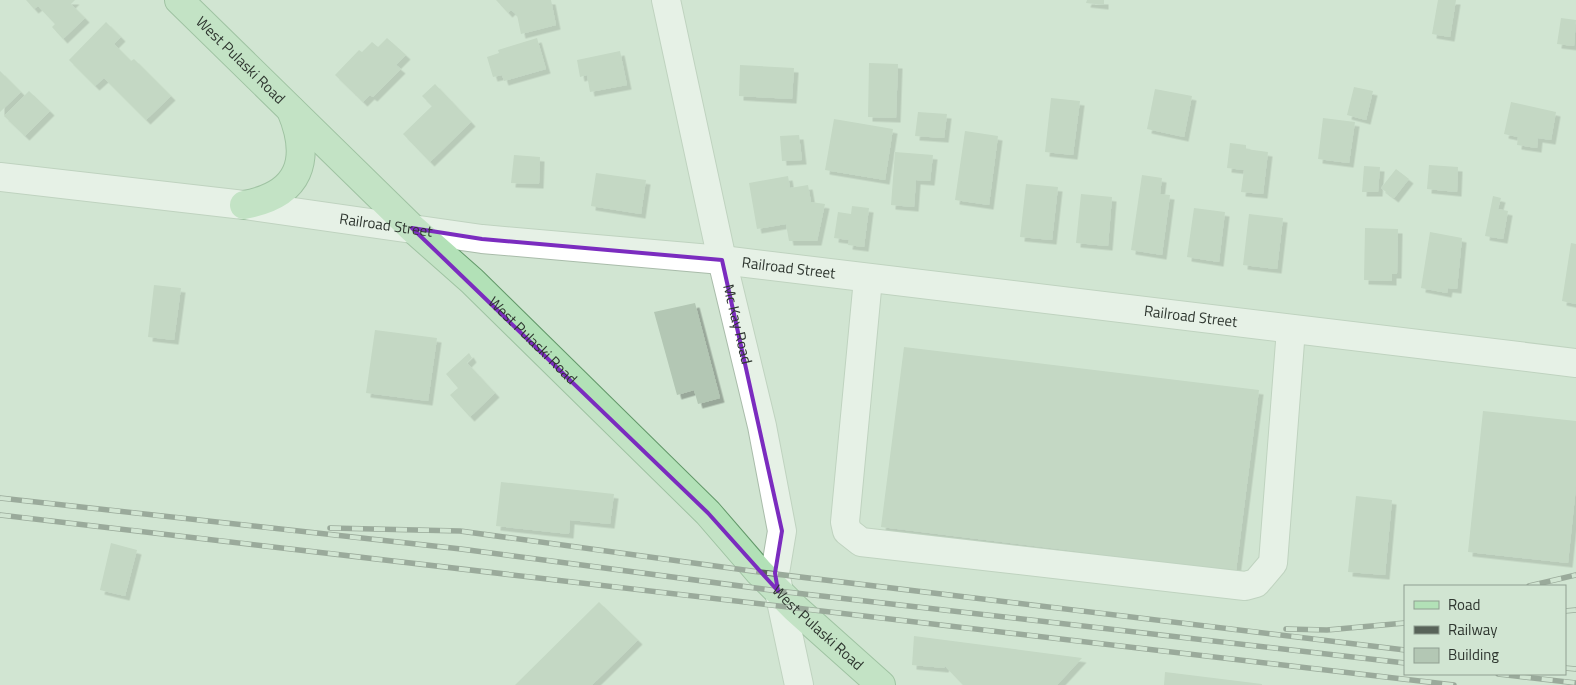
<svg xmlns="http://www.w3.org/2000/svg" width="1576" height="685" viewBox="0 0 1576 685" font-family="'Titillium Web',sans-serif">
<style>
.building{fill:#b3c7b4;filter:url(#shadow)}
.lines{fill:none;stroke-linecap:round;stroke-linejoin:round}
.minor-casing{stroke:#a9bcaa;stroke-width:30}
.major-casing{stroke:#629869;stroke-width:30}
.minor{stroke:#fff;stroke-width:28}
.major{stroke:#b2e1b7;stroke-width:28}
.rail-casing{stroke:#586359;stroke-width:5.5}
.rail{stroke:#d1e5d2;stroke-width:4;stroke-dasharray:11;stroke-linecap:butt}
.marked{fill:none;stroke:#7b2cbf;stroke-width:4;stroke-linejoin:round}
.labels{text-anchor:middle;stroke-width:5;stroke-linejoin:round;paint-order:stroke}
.street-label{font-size:15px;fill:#2f3730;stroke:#d1e5d2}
</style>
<defs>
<filter id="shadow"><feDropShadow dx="4.5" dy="4.5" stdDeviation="0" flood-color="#0004"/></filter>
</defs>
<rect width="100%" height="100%" fill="#d1e5d2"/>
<path class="building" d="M26 0H75L71 4 85 18 63 39 52 27 55 24 38 6 34 9Z
M496 0H551L556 25 521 34 517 15 511 10 508 13Z
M1087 0H1104V5L1086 3Z
M1438 0H1456L1450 37 1432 34Z
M1561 18 1576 20 1574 46 1557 44Z
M106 22 121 37 114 44 131 61 134 59 171 96 146 120 104 78 95 86 69 60Z
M387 38 406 55 396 65 401 69 373 97 370 95 363 102 335 75 359 50 362 52 372 42 378 47Z
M537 38 546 69 504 81 502 75 493 77 487 57 499 53 498 50Z
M620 51 627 85 590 92 587 75 580 77 577 60Z
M869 63 898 64 896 118 868 117Z
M740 65 794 68 792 99 739 96Z
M0 71 21 92 0 112Z
M435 84 471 122 430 162 403 134 432 106 422 96Z
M1354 87 1373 91 1366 120 1347 115Z
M1155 89 1192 96 1184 137 1147 129Z
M29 91 50 111 25 136 4 116Z
M1051 98 1080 101 1073 155 1045 152Z
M1511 102 1556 112 1551 140 1538 138 1537 148 1517 145 1518 137 1504 134Z
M918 112 947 114 944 138 915 136Z
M1323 118 1355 122 1349 163 1318 159Z
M834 119 893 129 885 180 825 170Z
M965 131 998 136 989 205 955 200Z
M799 135 802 160 782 161 780 136Z
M1230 143 1246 145V149L1268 152 1263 194 1241 192 1244 170 1227 168Z
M895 152 933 155 930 181 916 180 914 207 891 205Z
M514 155 540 157 539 184 511 183Z
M1429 165 1458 167 1457 192 1427 189Z
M1364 166 1380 167 1378 192H1362Z
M1396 169 1409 179 1394 198 1381 188Z
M596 173 646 180 641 214 591 206Z
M1142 175 1162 178 1160 194 1170 195 1162 255 1131 250Z
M788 176 790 188 808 185 811 202 825 204 817 241H789L786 224 757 229 749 183Z
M1026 184 1058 187 1052 240 1020 237Z
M1081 194 1112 197 1108 246 1076 243Z
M1493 196 1501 198 1498 209 1508 211 1503 239 1485 236Z
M852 206 869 208 864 247 848 245 849 240 834 238 838 212 851 214Z
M1194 208 1225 212 1219 262 1187 257Z
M1249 214 1283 218 1277 269 1243 265Z
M1365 228 1398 229 1397 274H1392V281L1364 280Z
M1430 232 1462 238 1457 289 1448 288 1447 293 1421 288Z
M1571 243 1576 244V304L1562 301Z
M154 285 181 288 174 340 148 337Z
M695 303 720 398 698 404 694 390 677 395 654 312Z
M375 330 437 338 428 401 366 393Z
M904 347 1259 390 1236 571 881 527Z
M469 353 472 358 467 363 495 393 470 417 450 395 458 388 446 374Z
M1483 411 1576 421V487L1568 563 1468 552Z
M501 482 614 494 610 524 570 520 569 534 496 526Z
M1356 496 1392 500 1385 575 1348 572Z
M111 543 137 550 125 596 100 590Z
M599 602 638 640 592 685H515Z
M914 636 1021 650 1082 658 1057 685H963L945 666 944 668 912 665Z
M1165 672 1262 684V685H1164Z"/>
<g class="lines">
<defs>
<g id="minor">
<path id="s1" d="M666 0 722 260 762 426 782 531 775 573 799 685"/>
<path id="s2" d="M0 177 244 205 482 239 722 260 1576 363"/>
<path d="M868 279 845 522 847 531 861 542 1245 586 1256 583 1273 563 1291 329"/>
</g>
<g id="major">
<path id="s3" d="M179 0 412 228 472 281 708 513 759 572 796 609 881 685"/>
<path d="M244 205C300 195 312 160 291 110"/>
</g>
</defs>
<use href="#minor" class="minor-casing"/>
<use href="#major" class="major-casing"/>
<use href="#minor" class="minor"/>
<use href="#major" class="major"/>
<defs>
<path id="rail" d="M0 498 461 549 778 591 1405 663
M0 515 1454 685
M330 528 460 531 759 572 1405 650
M1529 586 1576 575
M1565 611 1576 610
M1286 629 1327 630 1405 623
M1565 668 1576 669
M1498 674 1576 683"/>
</defs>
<use href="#rail" class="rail-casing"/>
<use href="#rail" class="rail"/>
</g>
<path d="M0 0H1576V685H0ZM412 228 482 239 722 260 782 531 775 573 778 591 708 513Z" fill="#d1e5d2" fill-opacity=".55" fill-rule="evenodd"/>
<path class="marked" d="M412 228 482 239 722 260 782 531 775 573 778 591 708 513Z"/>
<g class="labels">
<g class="street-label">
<text dy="5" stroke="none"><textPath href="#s3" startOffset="86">West Pulaski Road</textPath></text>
<text dy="5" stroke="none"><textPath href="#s2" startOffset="389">Railroad Street</textPath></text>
<text dy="5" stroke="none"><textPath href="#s2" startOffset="794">Railroad Street</textPath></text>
<text dy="5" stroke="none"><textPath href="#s2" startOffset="1199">Railroad Street</textPath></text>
<text dy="5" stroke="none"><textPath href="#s1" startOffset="332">Mc Kay Road</textPath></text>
<text dy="5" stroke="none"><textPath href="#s3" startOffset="491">West Pulaski Road</textPath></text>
<text dy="5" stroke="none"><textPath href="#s3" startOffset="896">West Pulaski Road</textPath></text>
</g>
</g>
<rect x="1404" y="585" width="162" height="90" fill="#d1e5d2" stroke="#909f91"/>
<rect x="1414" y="601" width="25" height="8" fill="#b2e1b7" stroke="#909f91"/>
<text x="1448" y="610" font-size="15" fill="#2f3730">Road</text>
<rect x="1414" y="626" width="25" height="8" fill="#586359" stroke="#909f91"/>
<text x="1448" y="635" font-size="15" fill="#2f3730">Railway</text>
<rect x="1414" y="648" width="25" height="15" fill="#b3c7b4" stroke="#909f91"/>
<text x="1448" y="660" font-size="15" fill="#2f3730">Building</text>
</svg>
